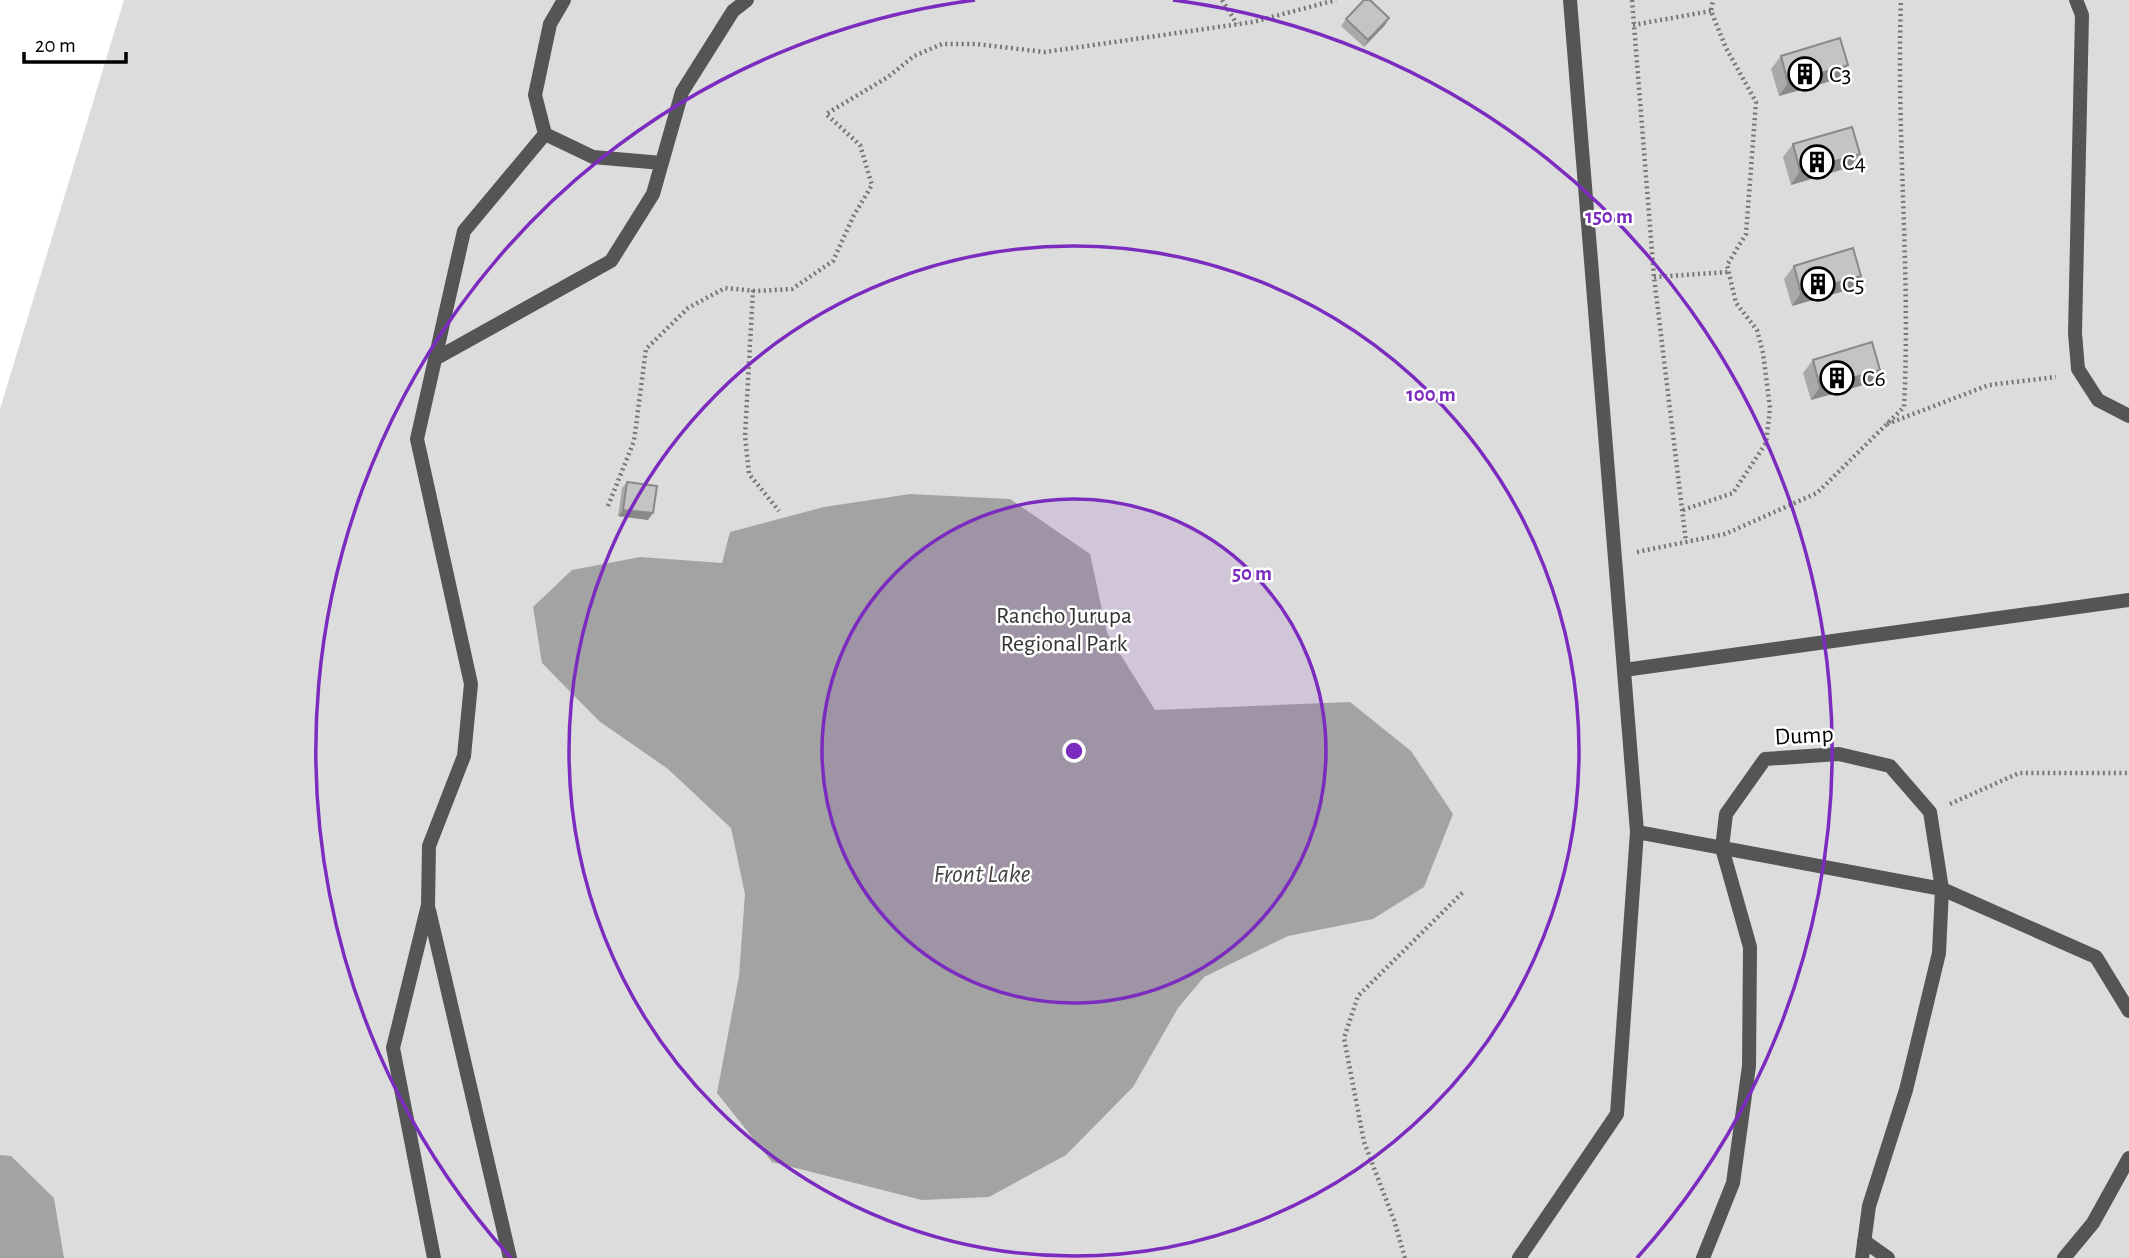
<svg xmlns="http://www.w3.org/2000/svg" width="2129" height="1258" viewBox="0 0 2129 1258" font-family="'Alegreya Sans',sans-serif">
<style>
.green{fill:#dcdcdc}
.water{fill:#a3a3a3}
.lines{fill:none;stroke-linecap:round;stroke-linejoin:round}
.path{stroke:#777;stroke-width:4.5;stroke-dasharray:2 3.5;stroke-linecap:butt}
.lane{stroke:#555;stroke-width:14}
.wall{fill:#a9a9a9}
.shaded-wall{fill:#898989}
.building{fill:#c4c4c4;stroke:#898989;stroke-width:2}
.ring{fill:none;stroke:#7b2cbf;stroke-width:3.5}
.labels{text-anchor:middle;stroke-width:5;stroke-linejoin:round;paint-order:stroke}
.poi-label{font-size:24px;fill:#000;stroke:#fff;text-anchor:start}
.park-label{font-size:24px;fill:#333;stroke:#fff}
.street-label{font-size:24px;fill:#000;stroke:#fff}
.water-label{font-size:26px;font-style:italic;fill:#444;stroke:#fff}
.centre{fill:#7b2cbf;stroke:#fff;stroke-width:3.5}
.ring-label{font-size:21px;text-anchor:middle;font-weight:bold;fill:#7b2cbf;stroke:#fff;stroke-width:5;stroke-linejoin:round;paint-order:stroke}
</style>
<rect width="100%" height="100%" fill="#fff"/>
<path class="green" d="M124 0H2129V1258H0V409Z"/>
<path class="water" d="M910 494 1010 499 1090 554 1107 633 1155 710 1350 702 1411 751 1453 814 1424 887 1373 919 1288 936 1204 977 1178 1008 1133 1087 1066 1155 989 1197 922 1200 772 1162 717 1093 739 976 745 894 731 828 668 769 599 721 542 663 533 607 572 570 640 557 722 563 730 532 824 507Z
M0 1155 11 1156 54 1198 64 1258H0Z"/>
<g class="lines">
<path class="path" d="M1222 0 1237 24
M1632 0 1654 277 1686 542
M1633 25 1711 11
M1654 277 1729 272
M753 290 745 436 749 474 779 511
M1887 424 1989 385 2056 377
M608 506 634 441 646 349 688 308 725 288 756 291 792 289 833 261 854 215 872 185 860 145 826 114 888 77 914 56 942 44H976L1045 52 1253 22 1336 0
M1683 510 1733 493 1766 443 1770 408 1763 353 1757 330 1736 303 1727 265 1746 234 1756 102 1726 48 1711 11 1713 0
M1637 552 1725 534 1817 493 1904 407C1911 271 1896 136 1901 0
M1950 804 2019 773H2129
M1405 1258 1394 1220 1364 1142 1344 1038 1358 996 1463 892"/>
<path class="lane" d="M564 0 550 24 535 95 545 134 593 157 662 163
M2076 0 2082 15 2075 333 2078 369 2098 400 2129 416
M435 359 611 261 653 194 682 92 733 11 747 0
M1624 670 2129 600
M1637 832 1942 889 2096 957 2129 1011
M429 910 510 1258
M1864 1241 1888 1258
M434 1258 393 1048 428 905 429 846 464 756 471 684 417 439 464 231 545 134
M1519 1258 1617 1114 1637 832 1570 0
M1703 1258 1733 1183 1749 1066 1750 947 1722 848 1726 814 1765 759 1839 754 1890 766 1930 812 1942 889 1939 953 1906 1090 1869 1206 1862 1258
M2064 1258 2093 1223 2129 1158"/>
</g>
<path class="wall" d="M1346 19 1385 25 1364 47 1341 26Z
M1781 56 1848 65 1838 79 1779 96 1771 69Z
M1793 144 1860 154 1850 167 1791 185 1783 157Z
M1794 266 1851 289 1792 306 1784 279Z
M1813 360 1870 383 1811 400 1803 373Z
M627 482 648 520 618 516 622 488Z"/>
<path class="shaded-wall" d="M1389 18 1385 25 1364 47 1368 40Z
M1848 65 1838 79 1779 96 1788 83Z
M1860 154 1850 167 1791 185 1800 171Z
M1861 276 1851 289 1792 306 1801 293Z
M1880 370 1870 383 1811 400 1820 387Z
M623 510 653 513 648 520 618 516Z"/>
<path class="building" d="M1364 0H1370L1389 18 1368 40 1346 19Z
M1840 38 1848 65 1788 83 1781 56Z
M1852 127 1860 154 1800 171 1793 144Z
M1853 248 1861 276 1801 293 1794 266Z
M1872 342 1880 370 1820 387 1813 360Z
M627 482 657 486 653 513 623 510Z"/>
<circle cx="1074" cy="751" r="252" fill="#7b2cbf" fill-opacity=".12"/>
<g class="ring">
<circle cx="1074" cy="751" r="252"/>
<circle cx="1074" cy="751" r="505"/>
<path d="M511 1258A757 757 0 0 1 975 0M1173 0A757 757 0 0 1 1637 1258"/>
</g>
<defs>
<symbol id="building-ring" viewBox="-11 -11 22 22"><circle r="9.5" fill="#fff" stroke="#000" stroke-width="1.5"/><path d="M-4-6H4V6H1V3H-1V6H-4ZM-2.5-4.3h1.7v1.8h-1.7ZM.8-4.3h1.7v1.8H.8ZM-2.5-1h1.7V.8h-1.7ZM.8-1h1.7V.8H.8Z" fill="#000"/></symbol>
</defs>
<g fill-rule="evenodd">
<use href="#building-ring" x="1786" y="55" width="38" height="38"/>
<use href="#building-ring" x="1798" y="143" width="38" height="38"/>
<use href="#building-ring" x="1799" y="265" width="38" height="38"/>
<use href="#building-ring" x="1818" y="359" width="38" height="38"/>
</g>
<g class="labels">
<g class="poi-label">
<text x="1829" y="82">C3</text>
<text x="1842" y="170">C4</text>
<text x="1842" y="292">C5</text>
<text x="1862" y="386">C6</text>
</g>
<g class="park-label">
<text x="1064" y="623">Rancho Jurupa<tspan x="1064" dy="28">Regional Park</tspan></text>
</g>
<g class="street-label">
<text transform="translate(1804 735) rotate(-3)" y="8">Dump</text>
</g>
<g class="water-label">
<text x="982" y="882">Front Lake</text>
</g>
</g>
<circle cx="1074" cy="751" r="10" class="centre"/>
<g class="ring-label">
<text x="1609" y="223">150 m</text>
<text x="1431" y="401">100 m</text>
<text x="1252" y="580">50 m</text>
</g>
<path d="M24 52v10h102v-10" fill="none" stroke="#000000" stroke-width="3.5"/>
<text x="35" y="52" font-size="21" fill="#000000" stroke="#ffffff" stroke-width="5" paint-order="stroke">20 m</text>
</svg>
